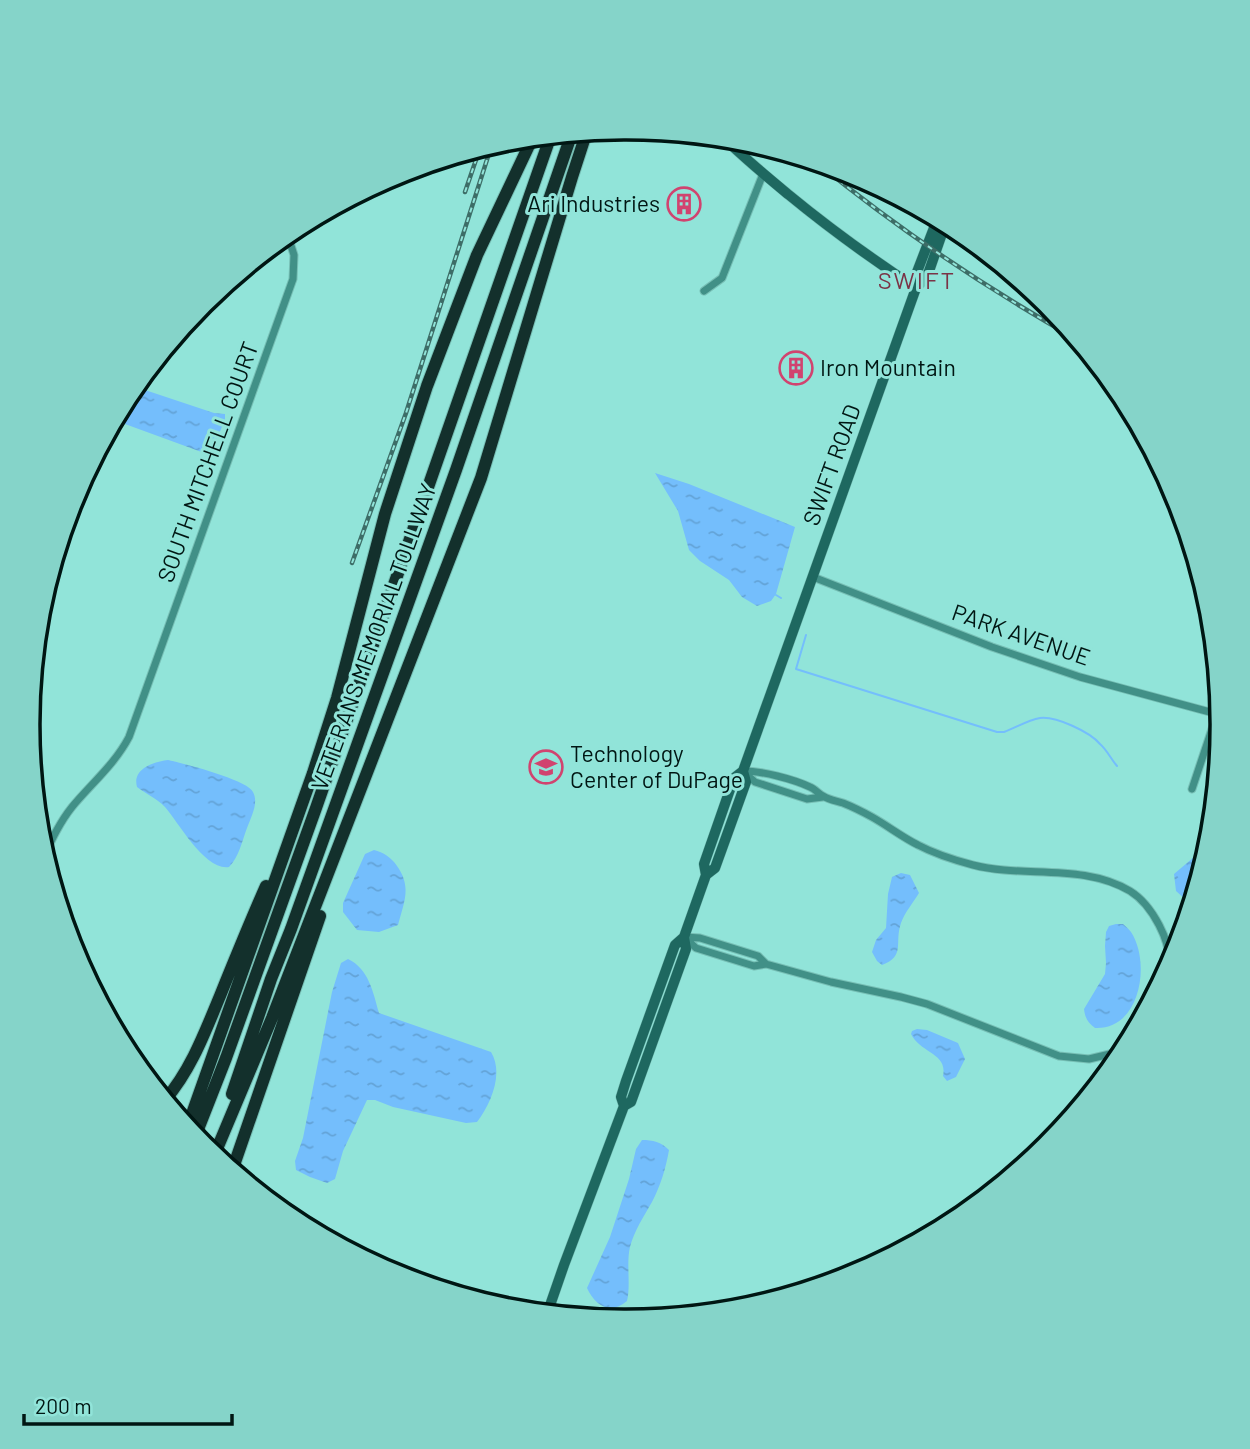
<svg xmlns="http://www.w3.org/2000/svg" width="1250" height="1449" viewBox="0 0 1250 1449" font-family="Barlow,sans-serif">
<style>
.water{fill:url(#water-ripples)}
.lines{fill:none;stroke-linecap:round;stroke-linejoin:round}
.stream{stroke:#74befc;stroke-width:2}
.street-casing{stroke:#77bfb5;stroke-width:9}
.secondary-casing{stroke:#77bfb5;stroke-width:11}
.highway-casing{stroke:#77bfb5;stroke-width:14}
.street{stroke:#419087;stroke-width:7}
.secondary{stroke:#1e6860;stroke-width:10}
.highway{stroke:#13302c;stroke-width:12}
.rail-casing{stroke:#3d6d67;stroke-width:4.5}
.rail{stroke:#91e4d9;stroke-width:2;stroke-dasharray:5;stroke-linecap:butt}
.labels{text-anchor:middle;stroke-width:6;stroke-linejoin:round;paint-order:stroke}
.poi-label{font-size:23px;fill:#001613;stroke:#91e4d9;text-anchor:start}
.street-label{font-size:23px;fill:#001613;stroke:#91e4d9}
.neighbourhood-label{font-size:24px;letter-spacing:2px;fill:#7a3346;stroke:#91e4d9}
.rim{fill:none;stroke:#001613;stroke-width:3.5}
</style>
<defs>
<pattern id="water-ripples" width="26" height="14" patternUnits="userSpaceOnUse" patternTransform="scale(1.75)"><rect width="26" height="14" fill="#74befc"/><path d="M2 4q2-2 4 0t4 0M15 11q2-2 4 0t4 0" fill="none" stroke="#63a3d7"/></pattern>
</defs>
<rect width="100%" height="100%" fill="#91e4d9"/>
<path class="water" d="M142 389 214 413 225 414V419L211 454H207L114 420 128 395 136 397Z
M655 473 689 484 795 527 776 594 771 601 757 606 742 597 729 580 700 561 689 550 678 511Z
M168 760C182 763 248 780 253 792 259 803 251 817 247 828 242 841 239 857 229 867 205 871 179 823 165 807 156 798 146 794 137 787 132 769 153 762 168 760Z
M1209 823 1212 824 1210 841 1189 911 1187 901 1176 891 1174 874 1194 857 1202 830Z
M374 850C383 852 392 858 397 866 412 887 404 902 398 925L379 932 357 930 343 912V903L365 854Z
M901 873 910 875 919 893C913 903 905 912 901 923 894 943 906 956 882 965L877 961 872 952 876 940 886 928 888 894 892 877Z
M1116 924H1123C1126 927 1129 929 1131 932 1151 962 1141 1030 1095 1028 1088 1023 1085 1018 1084 1009L1105 974 1106 963 1105 946 1106 932 1109 926Z
M348 959C369 969 373 992 379 1013L491 1052C504 1073 491 1104 477 1122L466 1123 393 1107 375 1100H367L343 1151 335 1179 327 1183 310 1177 296 1170 295 1161 303 1138 332 992 341 963Z
M917 1029 927 1030 958 1043 965 1059 956 1077 947 1081 943 1076C948 1053 920 1053 911 1034L912 1031Z
M642 1140C653 1140 661 1142 669 1150 666 1168 660 1187 652 1202 644 1216 634 1231 630 1247 626 1264 631 1284 627 1301 611 1315 595 1306 587 1288L610 1237 629 1179 636 1149Z"/>
<g class="lines">
<path class="stream" d="M776 595 781 598
M806 635 796 669 997 732H1004C1015 728 1028 720 1040 718 1056 716 1090 732 1100 744 1107 750 1111 759 1117 766"/>
<defs>
<path id="street" d="M704 291 722 278 763 174
M813 577 992 647 1080 677 1221 715
M743 771C762 771 793 779 810 787 815 789 819 794 823 796 829 800 837 801 843 803 853 807 863 812 872 817 888 826 902 837 918 845 935 854 954 860 973 865 1024 878 1083 863 1130 891 1151 904 1174 943 1168 969
M744 772 755 782 807 799 823 797
M1192 789 1217 714
M44 856C52 839 60 822 72 807 91 784 115 764 129 737L293 279 294 255 287 233
M684 937 696 948 754 966 766 964 831 982 901 997 927 1004 1059 1056 1089 1059 1110 1054 1127 1045
M685 937 700 938 758 956 766 964"/>
<path id="secondary" d="M723 137C744 158 766 176 789 195 829 228 872 259 916 288
M916 288 927 277 946 222
M706 875 715 868 746 782 743 771
M624 1106 621 1097 626 1081 675 945 684 937
M547 1314 564 1265 624 1106 631 1102 686 949 684 937 706 875 704 864 734 778 743 771 916 288 917 272 937 220 939 219"/>
<path id="highway" d="M232 1094 271 979 291 929 456 470 572 133
M165 1100C191 1070 205 1032 220 996 235 959 250 922 266 886
M187 1128 313 773 337 698 385 514 427 386 477 255 533 137
M195 1137 226 1058 316 808 551 135
M214 1156 272 1018 481 478 572 177 587 131
M232 1171 320 916"/>
</defs>
<use href="#street" class="street-casing"/>
<use href="#secondary" class="secondary-casing"/>
<use href="#highway" class="highway-casing"/>
<use href="#street" class="street"/>
<use href="#secondary" class="secondary"/>
<use href="#highway" class="highway"/>
<defs>
<path id="rail" d="M816 162C898 229 986 288 1078 340
M465 192 480 148
M352 563 406 413 492 144"/>
</defs>
<use href="#rail" class="rail-casing"/>
<use href="#rail" class="rail"/>
</g>
<defs>
<symbol id="building-ring" viewBox="-11 -11 22 22"><circle r="9.5" fill="#91e4d9" stroke="#d1436f" stroke-width="1.5"/><path d="M-4-6H4V6H1V3H-1V6H-4ZM-2.5-4.3h1.7v1.8h-1.7ZM.8-4.3h1.7v1.8H.8ZM-2.5-1h1.7V.8h-1.7ZM.8-1h1.7V.8H.8Z" fill="#d1436f"/></symbol>
<symbol id="school-ring" viewBox="-11 -11 22 22"><circle r="9.5" fill="#91e4d9" stroke="#d1436f" stroke-width="1.5"/><path d="M0-5L7-2L0 1L-7-2ZM-4 1L0 2.5L4 1V4Q0 6-4 4Z" fill="#d1436f"/></symbol>
</defs>
<g fill-rule="evenodd">
<use href="#building-ring" x="665" y="185" width="38" height="38"/>
<use href="#building-ring" x="777" y="349" width="38" height="38"/>
<use href="#school-ring" x="527" y="748" width="38" height="38"/>
</g>
<g class="labels">
<g class="poi-label">
<text x="660" y="212" text-anchor="end">Ari Industries</text>
<text x="820" y="376">Iron Mountain</text>
<text x="570" y="762">Technology<tspan x="570" dy="26">Center of DuPage</tspan></text>
</g>
<g class="street-label">
<text transform="translate(208 462) rotate(-70)" y="8">SOUTH MITCHELL COURT</text>
<text transform="translate(832 465) rotate(-70)" y="8">SWIFT ROAD</text>
<text transform="translate(1021 635) rotate(19)" y="8">PARK AVENUE</text>
<text transform="translate(374 637) rotate(-70)" y="8">VETERANS MEMORIAL TOLLWAY</text>
</g>
<g class="neighbourhood-label">
<text x="917" y="289">SWIFT</text>
</g>
</g>
<path d="M0 0H1250V1449H0ZM624 140H626A584 584 0 0 1 1210 724V725A584 584 0 0 1 626 1309H624A584 584 0 0 1 40 725V724A584 584 0 0 1 624 140Z" fill="#85d4c9" fill-rule="evenodd"/>
<path class="rim" d="M624 140H626A584 584 0 0 1 1210 724V725A584 584 0 0 1 626 1309H624A584 584 0 0 1 40 725V724A584 584 0 0 1 624 140Z"/>
<path d="M24 1414v10h208v-10" fill="none" stroke="#001613" stroke-width="3.5"/>
<text x="35" y="1414" font-size="21" fill="#001613" stroke="#91e4d9" stroke-width="5" paint-order="stroke">200 m</text>
</svg>
